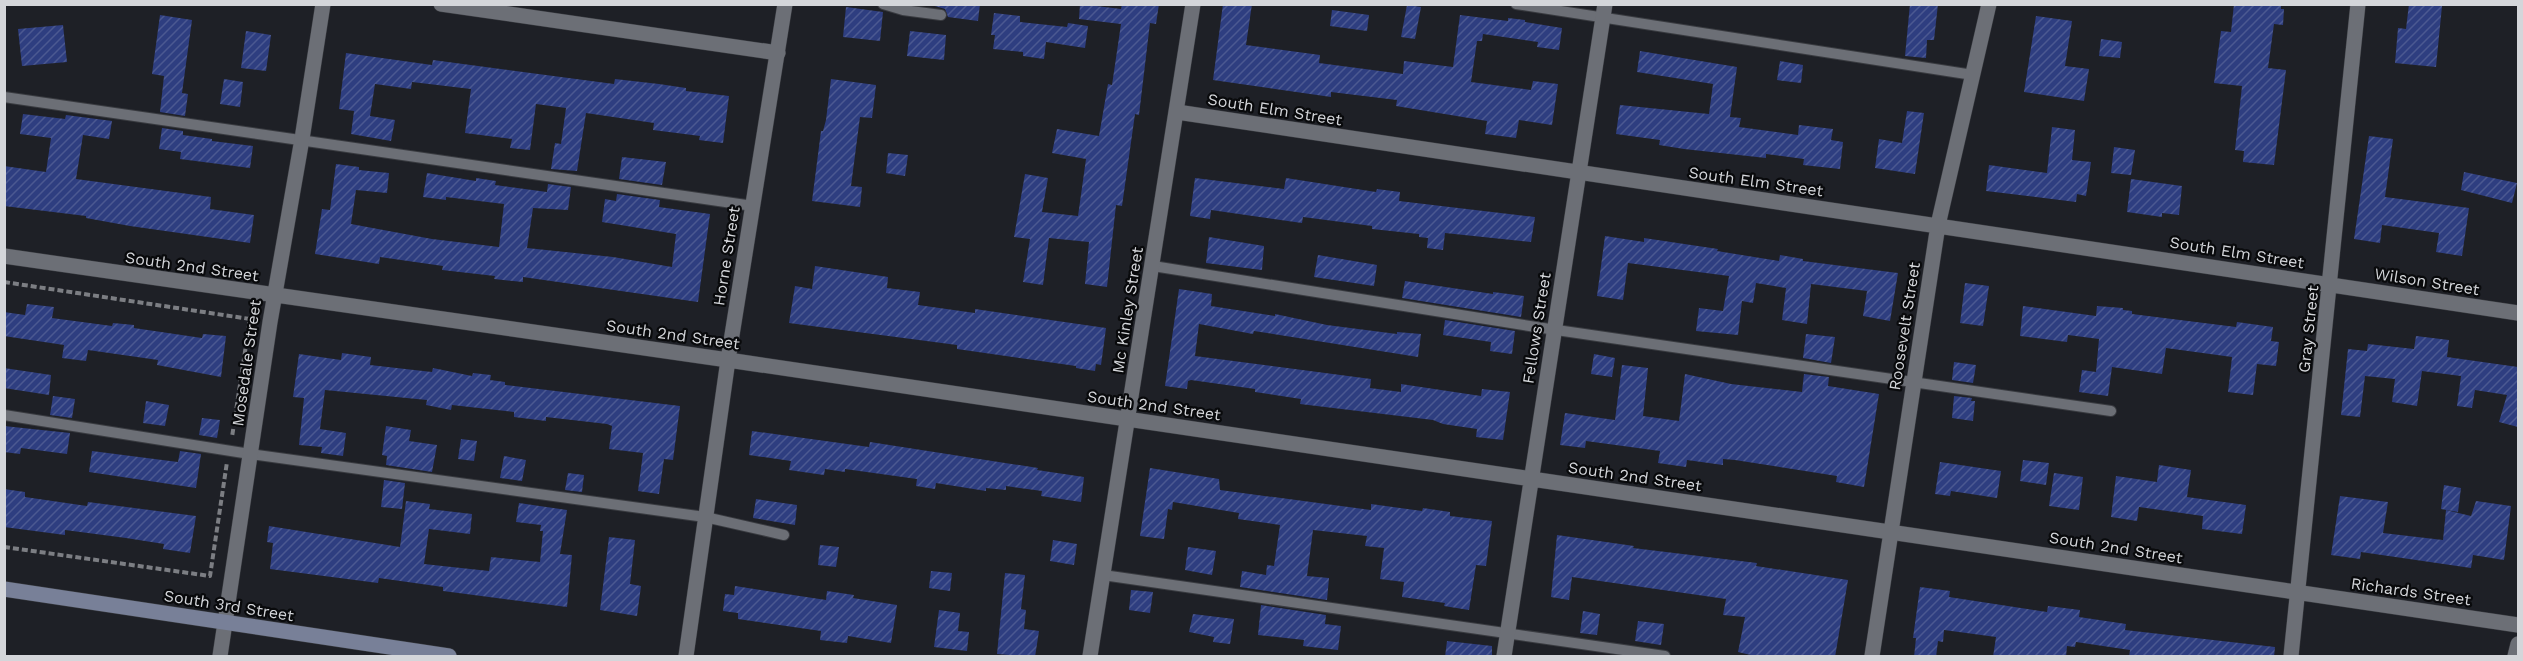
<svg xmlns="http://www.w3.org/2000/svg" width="2523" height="661" viewBox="0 0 2523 661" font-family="'Work Sans',sans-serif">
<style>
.building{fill:url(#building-hatch)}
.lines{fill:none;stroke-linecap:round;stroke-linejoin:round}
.lane-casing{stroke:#393b40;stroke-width:12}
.street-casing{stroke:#393b40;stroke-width:16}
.secondary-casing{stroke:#393b40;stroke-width:16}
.path{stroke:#7c7e83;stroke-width:4;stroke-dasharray:6 3;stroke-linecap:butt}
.lane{stroke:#6c6f76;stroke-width:10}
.street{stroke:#6c6f76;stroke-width:15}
.secondary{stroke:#788098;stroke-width:15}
.labels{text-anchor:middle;stroke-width:4.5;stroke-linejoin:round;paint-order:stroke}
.street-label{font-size:16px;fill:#d4d6da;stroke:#090a0c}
</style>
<defs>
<pattern id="building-hatch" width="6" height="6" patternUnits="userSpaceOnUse" patternTransform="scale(1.5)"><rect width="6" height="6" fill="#2e3e80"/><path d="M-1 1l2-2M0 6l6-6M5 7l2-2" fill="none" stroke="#4b5991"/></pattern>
</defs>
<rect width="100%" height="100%" fill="#1e2026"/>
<path class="building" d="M928 4H980L978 21 948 17 945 9Z
M1080 4 1121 9 1122 4H1159L1156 24 1150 23 1139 115 1135 114 1122 206 1116 205 1107 287 1085 284 1089 242 1049 238 1043 285 1023 282 1030 239 1014 237 1025 174 1048 178 1042 212 1078 216 1086 159 1052 153 1057 129 1099 136 1108 84 1112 85 1121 24 1079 19Z
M1223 4H1252L1246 45 1320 55 1319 63 1403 74 1404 61 1453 67 1460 15 1508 21V18L1525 20V22L1562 28 1559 50 1537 47 1538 42 1483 34 1482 41H1477L1471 82 1531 90 1533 81 1558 84 1552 125 1519 120 1516 138 1485 134 1487 121 1396 106 1397 100 1331 92V97L1213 80Z
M1910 4H1938L1934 40H1927L1926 58 1905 56Z
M2234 4H2281V9H2284L2283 25 2274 24 2268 68 2286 70 2274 165 2243 162 2244 151 2235 150 2242 86 2214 83 2221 31 2231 32Z
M2409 4 2442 6 2436 67 2395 63 2398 28 2406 29Z
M1407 5 1421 7 1415 39 1401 37Z
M846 7 883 12 880 41 843 37Z
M1332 10 1369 15 1367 31 1330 26Z
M994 13 1020 16V22L1067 27 1068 23 1088 26 1085 48 1046 42 1044 59 1023 56V52L993 49 995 35H991Z
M160 15 192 20 182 93 188 94 185 116 160 112 164 76 152 74Z
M2036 16 2072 21 2065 66 2089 69 2084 101 2024 92Z
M63 25 67 62 22 66 18 29Z
M246 31 271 35 266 71 241 68Z
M910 31 946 35 944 60 907 56Z
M2101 39 2122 42 2120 58 2099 56Z
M1640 51 1737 67 1730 117 1741 118 1739 127 1798 135 1799 125 1833 129 1831 140 1843 142 1840 169 1803 165 1804 159 1766 154V158L1684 149 1659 145 1660 140 1616 134 1620 105 1709 114 1713 84 1637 72Z
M346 53 432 65 433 60 614 84 615 79 659 84 686 88V91L729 96 723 143 699 140 700 136 653 130 654 123 586 113 577 171 551 169 555 143 561 144 566 108 536 104 530 150 510 148 512 139 465 133 471 89 412 82 411 89 375 84 370 116 395 120 391 141 351 134 354 111 339 109Z
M1780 61 1803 65 1801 83 1777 80Z
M224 79 243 82 240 107 220 104Z
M831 79 876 85 872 118 860 117 851 186 862 187 860 207 812 201 821 131H823L826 120Z
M1907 111 1924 113 1915 174 1875 168 1879 139 1902 143Z
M23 114 65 119 66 115 112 121 109 139 83 135 76 179 211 197 210 209 254 215 250 243 130 226 86 218V216L4 206V166L46 172 51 138 20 134Z
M2052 127 2075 130 2072 160 2091 162 2086 196 2077 194 2076 202 1986 191 1989 165 2047 173Z
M162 128 183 131V135L212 139V141L253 146 250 168 180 159 181 152 159 149Z
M2369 136 2393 139 2385 197 2469 208 2462 256 2436 252 2439 233 2382 225 2380 243 2354 239Z
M2114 147 2135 150 2131 175 2111 173Z
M888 153 908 155 905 176 886 173Z
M622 157 666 162 662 185 619 179Z
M336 164 359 167V170L389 173 387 193 356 190 351 224 432 239 499 247 504 204 446 197V200L423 197 427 173 476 181V178L496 181 495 185 547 192 548 184 571 187 568 210 533 208 527 248 613 257 672 267 676 234 602 222 605 199 616 201 617 194 660 200 659 207 710 214 698 302 523 277V282L494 279 495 276 442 270 443 266 380 257 379 264 315 254 322 209 330 210Z
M2464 172 2517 183 2512 203 2461 190Z
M1195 178 1284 189 1286 178 1376 192 1377 189 1400 192 1399 201 1535 217 1531 242 1445 233 1443 250 1427 248 1428 238 1419 237V234L1372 229V226L1303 217 1302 223 1211 210 1210 219 1190 216Z
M2131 179 2182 186 2179 215 2162 213V217L2127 212Z
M1605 236 1644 242V238L1718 249 1717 251 1779 261 1780 255 1803 259V261L1898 273 1890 321 1863 316 1867 291 1811 284 1807 324 1782 320 1786 288 1756 283 1753 303 1742 301 1738 335 1696 331 1699 308 1723 311 1729 276 1628 263 1623 300 1597 296Z
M1209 237 1264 246 1262 270 1206 263Z
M1318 255 1377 265 1374 286 1314 277Z
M815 266 888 277 887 288 920 292 918 305 975 313V309L1106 328 1101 365 1096 364 1095 371 1076 368V366L957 349V345L789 323 795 286 812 289Z
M1405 281 1493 294V292L1524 296 1521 317 1402 298Z
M1965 283 1989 286 1983 326 1960 323Z
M1179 289 1212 294 1211 306 1275 316V314L1327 325 1397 334V332L1421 334 1418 357 1254 331 1253 334 1199 324 1195 356 1371 379 1370 388 1401 392V384L1481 396 1482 389 1510 392 1503 440 1476 437 1477 429 1443 424 1433 420 1300 404 1301 399 1255 392V389L1191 380 1188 381 1187 389 1165 386Z
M27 304 54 307 52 318 112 326 113 323 134 325V328L202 338 203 334 226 336 221 377 157 365 158 360 88 350 86 361 62 358 64 345 4 336V312L25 315Z
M2023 306 2096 316 2097 306 2123 308V310L2132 311V314L2236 327 2237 322 2273 327 2271 341 2279 342 2276 366 2257 364 2253 395 2228 392 2232 357 2166 348 2162 374 2112 367 2108 396 2079 392 2082 370 2096 372 2099 339 2068 335 2067 342 2020 336Z
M1445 320 1515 331 1512 354 1490 351 1491 342 1443 335Z
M1806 334 1835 337 1831 363 1803 358Z
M2416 336 2449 340 2447 357 2518 367V427L2499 422 2507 395 2475 390 2472 408 2457 406 2461 376 2422 371 2417 406 2392 402 2395 379 2365 376 2360 417 2341 415 2348 349 2367 351 2368 344 2414 349Z
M342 353 371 357 370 365 432 372 433 368 472 376 473 373 491 375 490 380 505 382V385L680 406 673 460 664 459 659 494 638 491 643 453 609 449 612 426 607 424 546 417V421L514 417V412L452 405 451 410 426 405 427 400 325 390 320 429 346 433 343 456 321 453 322 447 299 445 304 398 293 397 299 354 341 360Z
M1594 354 1615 358 1612 377 1591 374Z
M1954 362 1976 365 1973 383 1952 380Z
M1622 365 1648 368 1643 416 1679 421 1685 374 1731 384 1802 392 1804 374 1829 377 1828 386 1879 394 1864 487 1836 482 1837 476 1735 460 1723 459V465L1687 460 1686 467 1658 463 1660 451 1586 441 1585 448 1560 445 1565 413 1615 420Z
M4 368 51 375 49 395 4 388Z
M53 396 75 399 72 418 50 415Z
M1954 396 1972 398 1971 401H1975L1973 421 1952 418Z
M146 401 169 405 165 426 143 423Z
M202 418 220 420 217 438 199 435Z
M4 426 70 433 67 454 21 448 20 454 4 452Z
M386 426 411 430 409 441 437 445 432 472 386 465 387 456 382 455Z
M752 431 869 447 870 442 1038 468 1037 470 1084 477 1081 502 1041 496 1042 491 1006 486V490L986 488V491L936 483 935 489 916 486 917 479 845 469V472L825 469 824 475 789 470 791 461 749 455Z
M461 439 477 441 474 461 458 459Z
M92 451 178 462 180 451 201 454 196 488 89 472Z
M504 456 526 460 522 481 500 478Z
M2023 460 2049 463 2046 485 2020 481Z
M1940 462 2001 471 1997 498 1951 491 1950 496 1935 494Z
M2159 465 2191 470 2187 497 2246 505 2242 534 2202 529 2203 516 2139 507 2137 521 2111 517 2116 476 2157 482Z
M1150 468 1219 479 1220 490 1371 510V504L1422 511 1423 508 1450 512V516L1492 521 1486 566 1476 565 1469 610 1444 606 1445 603 1402 597 1404 582 1380 579 1384 548 1365 546 1367 536 1313 530 1307 576 1329 578 1327 600 1240 587 1242 571 1266 575 1267 565 1274 566 1280 525 1238 519 1239 513 1173 502 1172 510 1168 509 1164 539 1140 536Z
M568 473 584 475 582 492 565 490Z
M2054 473 2083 477 2079 510 2049 506Z
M384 480 405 483 402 509 381 507Z
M2444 485 2461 488 2458 512 2441 509Z
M4 489 25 492V497L87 506 88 502 196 516 190 553 163 549 164 544 126 538 65 530V535L4 527Z
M2340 496 2388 502 2383 533 2443 540 2446 510 2471 516 2476 501 2511 506 2504 560 2473 555 2471 568 2361 552 2360 559 2331 555Z
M756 499 797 505 795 525 753 518Z
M406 501 430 504 429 509 472 514 470 534 429 529 424 564 489 571 491 557 540 562 543 531H540L541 525 516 522 519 503 567 510 560 554 572 555 567 607 443 591V587L379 578 378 583 270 569 273 543 267 542 269 526 400 547Z
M1557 535 1634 546 1633 548 1757 563 1756 566 1848 580 1835 657H1759L1738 652 1745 617 1723 615 1726 599 1572 577 1569 600 1551 597Z
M609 537 635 540 630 584 641 586 637 616 600 610Z
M1053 540 1077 544 1074 565 1050 561Z
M820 545 839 547 836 567 818 565Z
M1188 547 1216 551 1212 575 1185 570Z
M931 571 952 573 950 591 929 588Z
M1005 573 1025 575 1021 609 1026 610 1024 629 1039 631 1035 657 997 654Z
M735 586 826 600 827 591 854 595 853 598 897 605 891 643 848 636 847 643 820 640 821 631 738 619V613L723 611 725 594 734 595Z
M1920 587 1950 591 1949 597 2047 612 2048 606 2080 610 2079 617 2126 624 2125 630 2275 647 2274 657H2129L2130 650 2076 642 2075 647 2067 646 2066 657H1993L1996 637 1944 630 1943 642 1938 641 1936 657H1914L1916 638H1913Z
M1131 590 1153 592 1150 613 1129 610Z
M1261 605 1326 615 1325 624 1341 626 1338 650 1303 646 1304 640 1258 635Z
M939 610 960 613 958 631 969 632 967 651 934 647Z
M1583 611 1600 614 1597 635 1580 633Z
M1193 614 1234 619 1230 644 1213 642 1214 637 1189 632Z
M1638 621 1664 624 1661 645 1635 641Z
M1447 641 1492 646V657H1445Z"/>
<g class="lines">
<defs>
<path id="lane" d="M883 4 903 10 941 15
M1516 4 1973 75
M4 97 753 206
M1153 266 1536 327 2111 411
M4 415 250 454 705 517 784 535
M1103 575 1665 656"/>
<path id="street" d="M441 4 778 53
M1177 112 2518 313
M4 256 728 360 2518 625
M220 656 270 322 302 139 323 4
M686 656 728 360 785 4
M1090 656 1193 4
M1504 656 1605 4
M1872 656 1938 225 1989 4
M2291 656 2358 4
M2515 656 2518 644"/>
<path id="secondary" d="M4 589 449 656"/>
</defs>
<use href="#lane" class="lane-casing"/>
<use href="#street" class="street-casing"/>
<use href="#secondary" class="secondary-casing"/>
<path class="path" d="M4 282 250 319 232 437
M4 547 210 576 227 462"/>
<use href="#lane" class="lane"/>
<use href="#street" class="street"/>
<use href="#secondary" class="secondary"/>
</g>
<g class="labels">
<g class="street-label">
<text transform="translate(1275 109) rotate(9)" y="6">South Elm Street</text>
<text transform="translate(1756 181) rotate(8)" y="6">South Elm Street</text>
<text transform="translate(2237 252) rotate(9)" y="6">South Elm Street</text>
<text transform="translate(726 256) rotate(-81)" y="6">Horne Street</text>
<text transform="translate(192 266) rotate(8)" y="6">South 2nd Street</text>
<text transform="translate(2427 281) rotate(9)" y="6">Wilson Street</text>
<text transform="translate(1127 310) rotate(-81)" y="6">Mc Kinley Street</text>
<text transform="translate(1904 326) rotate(-81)" y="6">Roosevelt Street</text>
<text transform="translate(1536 328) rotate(-81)" y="6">Fellows Street</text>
<text transform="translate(2308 329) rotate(-84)" y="6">Gray Street</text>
<text transform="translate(673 334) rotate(8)" y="6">South 2nd Street</text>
<text transform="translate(246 363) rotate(-82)" y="6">Mosedale Street</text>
<text transform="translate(1154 405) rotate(8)" y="6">South 2nd Street</text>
<text transform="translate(1635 476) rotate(8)" y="6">South 2nd Street</text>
<text transform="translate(2116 547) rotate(9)" y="6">South 2nd Street</text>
<text transform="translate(2411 591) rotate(8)" y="6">Richards Street</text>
<text transform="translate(229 605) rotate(9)" y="6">South 3rd Street</text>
</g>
</g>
<rect width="2523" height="661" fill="none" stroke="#d4d6da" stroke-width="12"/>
</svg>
